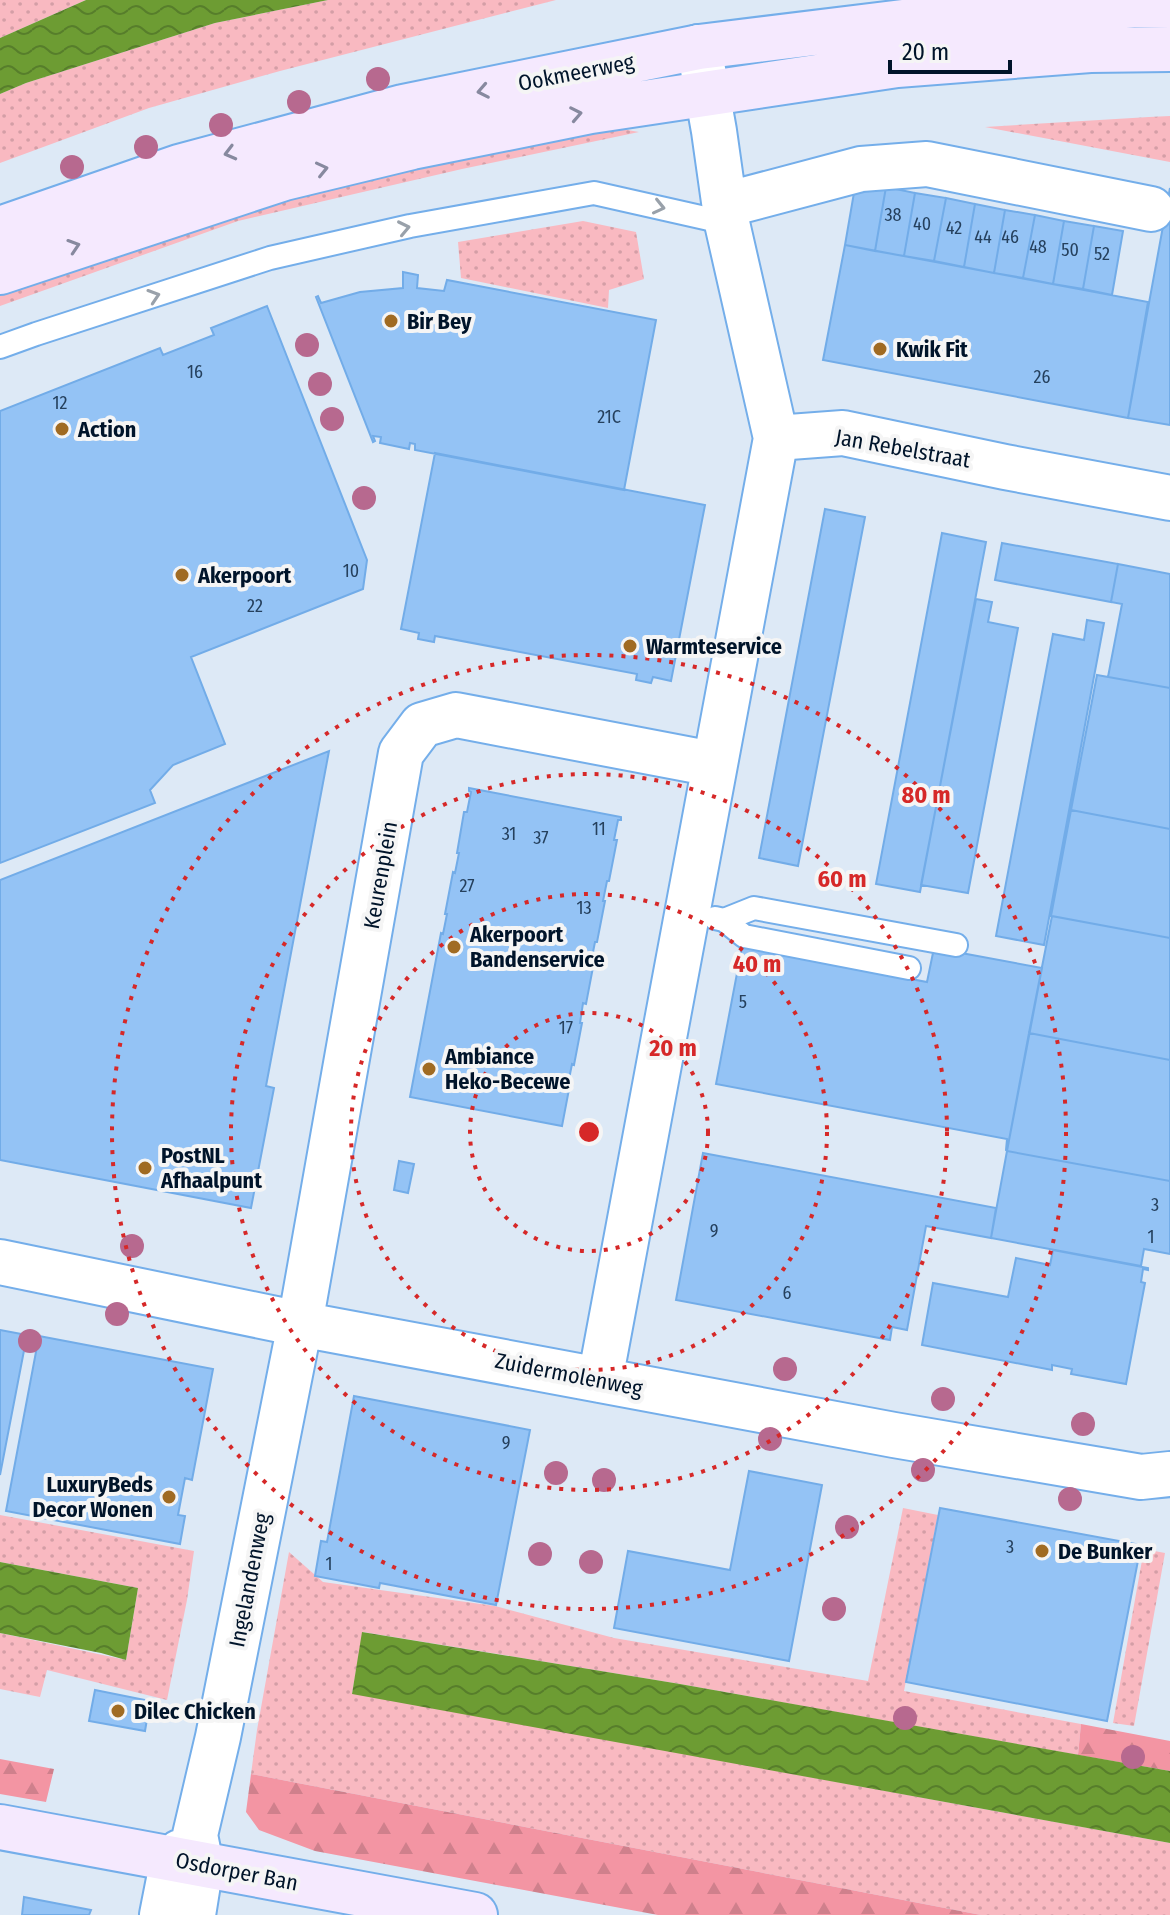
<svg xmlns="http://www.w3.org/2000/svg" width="1170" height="1915" viewBox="0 0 1170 1915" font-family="'Fira Sans Condensed',sans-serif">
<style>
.grass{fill:url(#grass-dots)}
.forest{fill:url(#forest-firs)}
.water{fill:url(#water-waves)}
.building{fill:#94c3f5;stroke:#72ace8;stroke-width:2}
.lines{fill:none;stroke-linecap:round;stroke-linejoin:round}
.lane-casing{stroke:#74aeea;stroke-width:26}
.street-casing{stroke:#74aeea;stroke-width:48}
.secondary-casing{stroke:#74aeea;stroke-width:48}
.lane{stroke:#fff;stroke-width:22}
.street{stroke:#fff;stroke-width:44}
.secondary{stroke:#f5e9fe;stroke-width:44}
.tree{fill:#b7698f}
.oneway{stroke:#87899f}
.oneway2{stroke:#99a1aa}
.ring{fill:none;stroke:#d62828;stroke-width:4;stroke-dasharray:4 8}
.poi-dot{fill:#a06b23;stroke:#f5f5f5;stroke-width:3}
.labels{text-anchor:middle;stroke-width:8;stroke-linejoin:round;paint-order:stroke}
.number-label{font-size:18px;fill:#25405d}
.street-label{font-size:22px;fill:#00142a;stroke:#f5f5f5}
.poi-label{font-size:22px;font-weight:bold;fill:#00142a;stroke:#f5f5f5;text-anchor:start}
.centre{fill:#d62828;stroke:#f5f5f5;stroke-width:4}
.ring-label{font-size:24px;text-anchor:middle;font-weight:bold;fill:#d62828;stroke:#f5f5f5;stroke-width:8;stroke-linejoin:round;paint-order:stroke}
</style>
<defs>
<pattern id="grass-dots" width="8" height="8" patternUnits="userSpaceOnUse" patternTransform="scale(2)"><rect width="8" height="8" fill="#f9b9c1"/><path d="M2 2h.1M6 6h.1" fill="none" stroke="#d49ea6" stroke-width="1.8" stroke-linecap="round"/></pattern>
<pattern id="forest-firs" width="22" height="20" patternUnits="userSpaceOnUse" patternTransform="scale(2)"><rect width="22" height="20" fill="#f395a3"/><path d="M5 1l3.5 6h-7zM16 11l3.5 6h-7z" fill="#cf808c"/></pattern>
<pattern id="water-waves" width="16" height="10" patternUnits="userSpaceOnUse" patternTransform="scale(2)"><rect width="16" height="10" fill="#6d9c33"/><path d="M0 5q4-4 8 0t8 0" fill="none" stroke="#577e2b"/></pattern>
</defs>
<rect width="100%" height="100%" fill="#dde9f6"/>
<path class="grass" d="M0 0H86L0 38Z
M328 0H556L280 71 149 108 0 163V94L26 83 215 23Z
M1170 116V162L985 127 1149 117Z
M598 125 639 132 462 169 238 221 0 306V283L210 211Z
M583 221 636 232 644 279 609 290 608 308 461 278 458 242Z
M903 1508 938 1515 904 1691 1081 1724 1078 1755 680 1684 363 1632 352 1693 1170 1843V1915H981L251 1774 257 1730 289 1552 323 1582 495 1606 614 1638 868 1681Z
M0 1515 194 1551 187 1600 167 1700 47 1670 40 1697 0 1689V1633L126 1660 138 1588 0 1562Z
M1144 1549 1165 1553 1134 1726 1113 1723Z"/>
<path class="forest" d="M1081 1724 1170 1741V1771L1078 1755Z
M0 1759 54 1769 46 1802 0 1794Z
M251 1774 981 1915H658L315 1851 259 1830 246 1812Z"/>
<path class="water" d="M86 0H328L215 23 26 83 0 94V38Z
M0 1562 138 1588 126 1660 101 1653 0 1633Z
M362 1632 680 1684 1170 1771V1843L352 1694Z"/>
<path class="building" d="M856 181 886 187 875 251 845 245Z
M886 187 915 193 904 256 875 251Z
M1170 188V425L1128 418Z
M915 193 946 198 934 261 904 256Z
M946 198 975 204 964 267 934 261Z
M975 204 1005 210 994 273 964 267Z
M1005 210 1035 215 1023 278 994 273Z
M1035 215 1064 221 1053 284 1023 278Z
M1064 221 1094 226 1083 289 1053 284Z
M1094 226 1123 231 1112 295 1083 289Z
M845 245 1148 302 1128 418 823 360Z
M403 272 418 275 417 288 444 291 447 280 656 320 624 490 415 450V444L410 443 409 449 380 443 381 437 373 436 375 441 373 442 316 297 318 296 321 303 360 292 403 288Z
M267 306 367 560 363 589 191 657 225 744 173 765 150 790 155 803 0 863V411L160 348 163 355 214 335 211 328Z
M435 453 705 505 671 681 653 677 651 683 636 680 637 674 435 636 434 642 418 639 419 633 401 629Z
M825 509 865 517 798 866 759 858Z
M942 533 986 542 920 892 876 884Z
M1002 543 1118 564 1111 602 995 580Z
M1118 564 1170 574V688L1108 677 1122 604 1111 602Z
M976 599 992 602 988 622 1018 628 968 893 921 885Z
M1087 620 1104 623 1044 945 996 936 1053 634 1084 640Z
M1097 675 1170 688V829L1071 810Z
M329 751 266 1086 274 1088 251 1208 0 1160V880Z
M469 788 621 817V820H618L614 840H617L609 881H607L603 901H605L597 942H595L591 962H594L586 1004 583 1003 580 1023H582L574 1065 572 1064 568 1084H570L562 1126 410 1097 441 933 443 934 447 914H445L453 872 455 873 459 853H457L464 812H467L471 792 469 791Z
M1071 810 1170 829V938L1051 916Z
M1052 916 1170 938V1060L1029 1033Z
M742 947 927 982 934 948 1042 968 1007 1151 1006 1150 1007 1139 716 1084Z
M1029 1033 1170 1060V1181L1007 1151Z
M1007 1151 1170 1181V1254L1144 1249 1141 1266 991 1238Z
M703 1153 996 1208 991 1238 926 1226 907 1330 892 1327 890 1340 676 1300Z
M399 1161 414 1164 408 1193 394 1190Z
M1053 1250 1148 1268V1270L1143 1269 1141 1282 1145 1283 1126 1384 1071 1374 1072 1369 1052 1365V1370L922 1345 933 1283 1008 1297 1016 1258 1050 1265Z
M0 1330 27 1335 0 1475Z
M39 1336 213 1369 192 1480 185 1478 178 1515 185 1516 180 1544 6 1511Z
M354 1396 530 1430 496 1605 380 1583 379 1588 315 1576 321 1541 327 1542Z
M749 1471 822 1485 789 1661 614 1628 628 1551 730 1570Z
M940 1508 1141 1545 1107 1721 906 1682Z
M95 1690 150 1701 145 1731 89 1721Z
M24 1897 39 1900 91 1910 89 1915H22Z"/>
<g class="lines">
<defs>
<path id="lane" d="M0 347 36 334 270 258 410 226 594 193 727 223
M715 918 724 920 744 936 909 968
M724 920 754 908 956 945"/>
<path id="street" d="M699 47 714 131 727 223 776 438 843 433 1005 467 1170 498
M725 205 861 169 927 164 1151 209
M0 1262 300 1324 894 1435 1141 1477 1170 1474
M600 1380 776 438
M162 1915 173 1859 180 1852
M193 1915 201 1865 195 1835 218 1737 300 1324 401 753 422 725 456 715 713 764"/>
<path id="secondary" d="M0 229 179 167 403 107 699 47 936 18 1133 5H1170
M0 272 284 178 412 147 591 111 897 65 1090 50 1170 49
M0 1827 475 1915"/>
</defs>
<use href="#lane" class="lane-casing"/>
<use href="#street" class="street-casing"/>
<use href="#secondary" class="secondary-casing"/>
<use href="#lane" class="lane"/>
<use href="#street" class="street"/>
<use href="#secondary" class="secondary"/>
</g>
<g class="tree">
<circle cx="378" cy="79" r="12"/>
<circle cx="299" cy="102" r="12"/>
<circle cx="221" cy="125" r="12"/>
<circle cx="146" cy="147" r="12"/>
<circle cx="72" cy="167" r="12"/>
<circle cx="307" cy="345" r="12"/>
<circle cx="320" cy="384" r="12"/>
<circle cx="332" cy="419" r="12"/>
<circle cx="364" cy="498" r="12"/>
<circle cx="132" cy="1246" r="12"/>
<circle cx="117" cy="1314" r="12"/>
<circle cx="30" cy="1341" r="12"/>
<circle cx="785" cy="1369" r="12"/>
<circle cx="943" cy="1399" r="12"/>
<circle cx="1083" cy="1424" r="12"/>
<circle cx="770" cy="1439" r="12"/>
<circle cx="923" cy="1470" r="12"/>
<circle cx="556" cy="1473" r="12"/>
<circle cx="604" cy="1480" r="12"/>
<circle cx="1070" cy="1499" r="12"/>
<circle cx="847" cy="1527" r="12"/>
<circle cx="540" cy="1554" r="12"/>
<circle cx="591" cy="1562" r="12"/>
<circle cx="834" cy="1609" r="12"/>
<circle cx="905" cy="1718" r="12"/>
<circle cx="1133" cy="1757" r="12"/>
</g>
<defs><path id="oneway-chevron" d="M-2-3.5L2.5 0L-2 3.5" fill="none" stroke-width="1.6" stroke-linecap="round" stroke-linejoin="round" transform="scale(2)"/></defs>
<g class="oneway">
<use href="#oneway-chevron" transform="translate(483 91) rotate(169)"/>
<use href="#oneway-chevron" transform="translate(576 114) rotate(-11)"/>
<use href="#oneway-chevron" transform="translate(230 153) rotate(165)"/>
<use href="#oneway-chevron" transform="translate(322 169) rotate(-13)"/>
<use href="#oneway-chevron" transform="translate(74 246) rotate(-18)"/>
</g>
<g class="oneway2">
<use href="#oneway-chevron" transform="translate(659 207) rotate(13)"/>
<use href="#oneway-chevron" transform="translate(404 228) rotate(-12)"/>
<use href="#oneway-chevron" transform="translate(154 296) rotate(-18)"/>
</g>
<g class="ring">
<circle cx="589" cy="1132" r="119"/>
<circle cx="589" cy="1132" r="238"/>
<circle cx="589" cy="1132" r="358"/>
<circle cx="589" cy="1132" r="477"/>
</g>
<g class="poi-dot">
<circle cx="391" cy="321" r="8"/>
<circle cx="880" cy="349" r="8"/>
<circle cx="62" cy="429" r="8"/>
<circle cx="182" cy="575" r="8"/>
<circle cx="630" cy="646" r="8"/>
<circle cx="454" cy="947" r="8"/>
<circle cx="429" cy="1069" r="8"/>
<circle cx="145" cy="1168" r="8"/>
<circle cx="169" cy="1497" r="8"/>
<circle cx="1042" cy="1551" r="8"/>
<circle cx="118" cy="1711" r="8"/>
</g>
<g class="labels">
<g class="number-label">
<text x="893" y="221">38</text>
<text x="922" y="230">40</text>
<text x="954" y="234">42</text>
<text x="983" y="243">44</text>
<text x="1010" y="243">46</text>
<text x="1038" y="253">48</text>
<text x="1070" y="256">50</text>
<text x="1102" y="260">52</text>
<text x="195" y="378">16</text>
<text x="1042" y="383">26</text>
<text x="60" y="409">12</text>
<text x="609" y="423">21C</text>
<text x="351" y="577">10</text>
<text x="255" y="612">22</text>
<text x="599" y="835">11</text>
<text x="509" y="840">31</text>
<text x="541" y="844">37</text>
<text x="467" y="892">27</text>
<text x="584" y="914">13</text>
<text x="743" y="1008">5</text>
<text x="566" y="1034">17</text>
<text x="1155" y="1211">3</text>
<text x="714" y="1237">9</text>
<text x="1151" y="1243">1</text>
<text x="787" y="1299">6</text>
<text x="506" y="1449">9</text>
<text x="1010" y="1553">3</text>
<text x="329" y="1570">1</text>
</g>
<g class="street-label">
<text transform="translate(576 72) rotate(-11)" y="8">Ookmeerweg</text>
<text transform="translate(903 448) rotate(10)" y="8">Jan Rebelstraat</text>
<text transform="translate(380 875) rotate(-80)" y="8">Keurenplein</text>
<text transform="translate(569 1374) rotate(11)" y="8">Zuidermolenweg</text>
<text transform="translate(249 1580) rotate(-79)" y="8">Ingelandenweg</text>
<text transform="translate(237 1871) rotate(11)" y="8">Osdorper Ban</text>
</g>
<g class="poi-label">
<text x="407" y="329">Bir Bey</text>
<text x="896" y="357">Kwik Fit</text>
<text x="78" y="437">Action</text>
<text x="198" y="583">Akerpoort</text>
<text x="646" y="654">Warmteservice</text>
<text x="470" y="942">Akerpoort<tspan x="470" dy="25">Bandenservice</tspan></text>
<text x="445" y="1064">Ambiance<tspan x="445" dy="25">Heko-Becewe</tspan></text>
<text x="161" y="1163">PostNL<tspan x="161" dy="25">Afhaalpunt</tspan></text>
<text x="153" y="1492" text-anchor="end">LuxuryBeds<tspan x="153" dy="25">Decor Wonen</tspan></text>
<text x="1058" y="1559">De Bunker</text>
<text x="134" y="1719">Dilec Chicken</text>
</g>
</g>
<circle cx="589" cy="1132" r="12" class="centre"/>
<g class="ring-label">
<text x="926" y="803">80 m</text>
<text x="842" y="887">60 m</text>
<text x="757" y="972">40 m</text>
<text x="673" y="1056">20 m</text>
</g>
<path d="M890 60v12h120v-12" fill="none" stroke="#00142a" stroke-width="4"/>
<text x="902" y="60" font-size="24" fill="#00142a" stroke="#f5f5f5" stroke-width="6" paint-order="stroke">20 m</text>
</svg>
